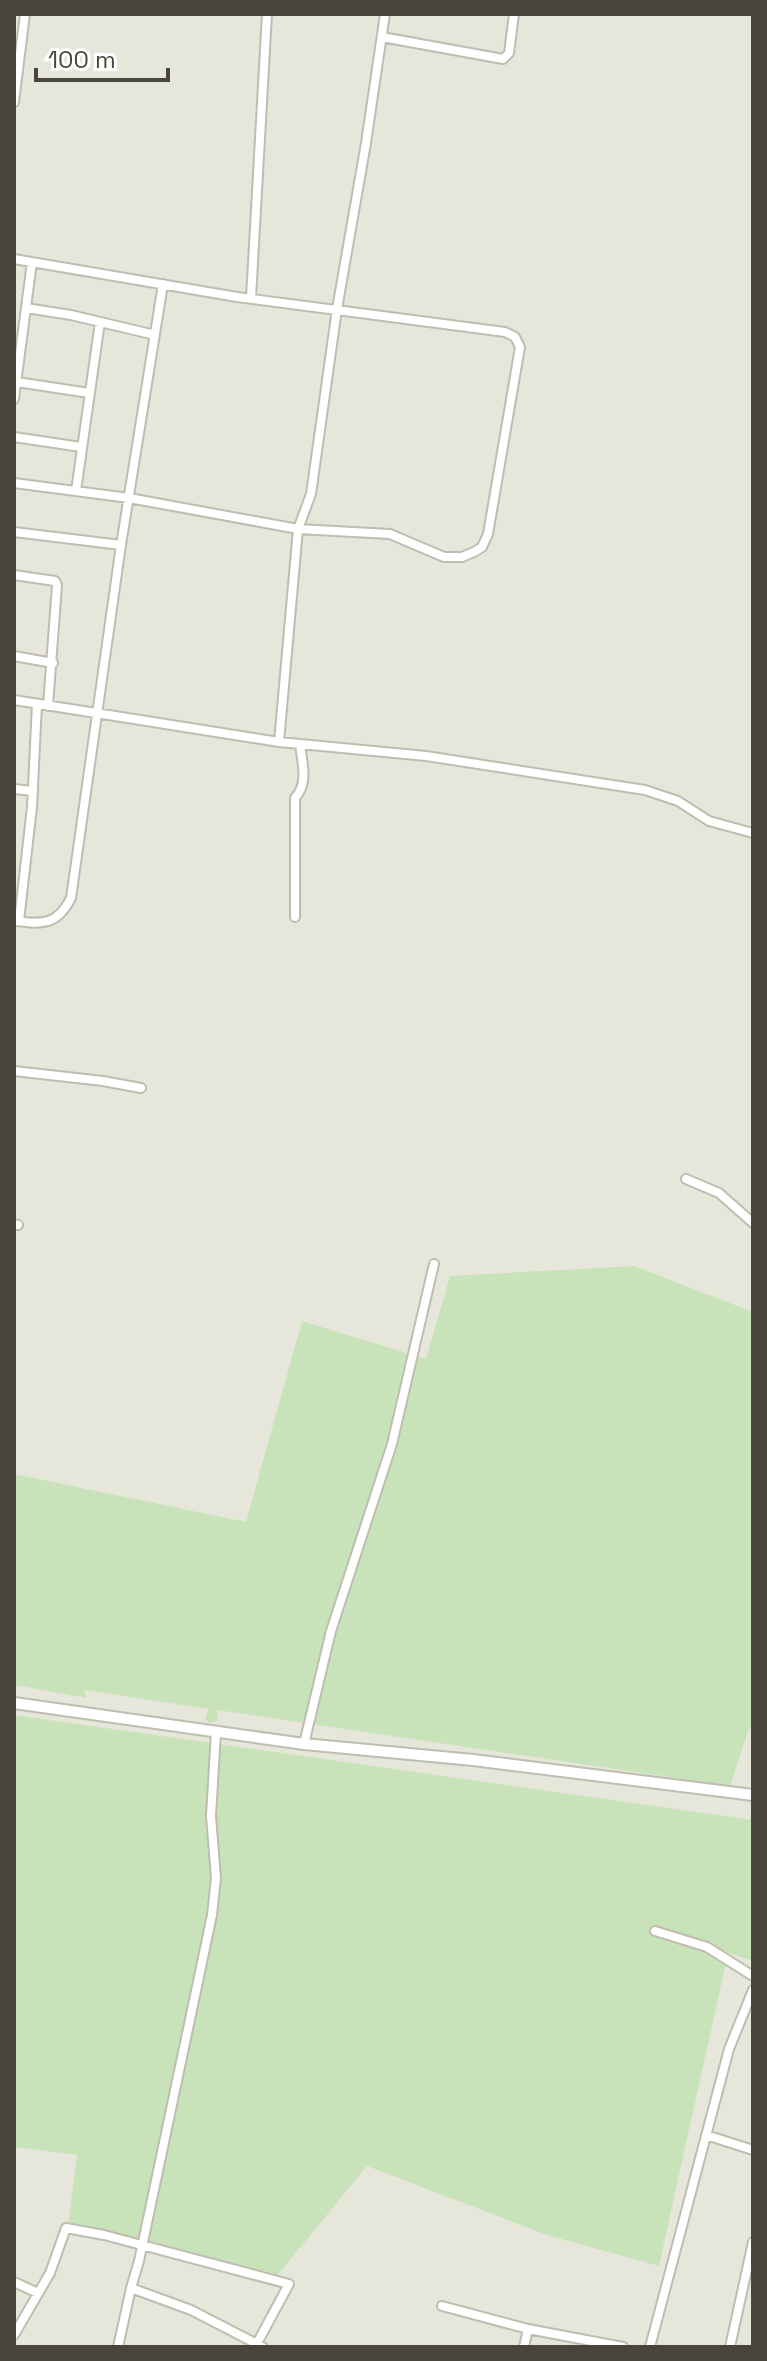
<svg xmlns="http://www.w3.org/2000/svg" width="767" height="2361" viewBox="0 0 767 2361" font-family="'Space Grotesk',sans-serif">
<style>
.residential{fill:#e7e6db}
.green{fill:#c8e3ba}
.lines{fill:none;stroke-linecap:round;stroke-linejoin:round}
.minor-casing{stroke:#bfbdaf;stroke-width:12}
.tertiary-casing{stroke:#bfbdaf;stroke-width:14}
.minor{stroke:#fff;stroke-width:8}
.tertiary{stroke:#fff;stroke-width:10}
</style>
<rect width="100%" height="100%" fill="#f4f3ec"/>
<path class="residential" d="M14 14H753V2347H14Z"/>
<path class="green" d="M634 1266 753 1312V1729L749 1728 730 1786 217 1710 218 1720 210 1723 205 1718 209 1709 85 1690 86 1698 14 1685V1474L246 1522 302 1321 426 1359 450 1276Z
M14 1715 753 1820V1961L728 1953 659 2266 547 2235 367 2166 276 2277 147 2240 68 2224 77 2155 14 2147Z"/>
<g class="lines">
<defs>
<path id="minor" d="M382 37 503 59 509 53 514 14
M14 102 25 14
M14 259 237 297 505 332 515 337 520 347 488 534 482 547 474 552 462 557H444L390 534 298 529 129 498 14 483
M251 298 267 14
M26 308 71 315 155 335
M17 382 89 393
M14 399 32 262
M14 437 81 447
M76 491 100 322
M14 532 121 545
M14 575 55 581 57 585 48 706
M14 656 53 663
M14 700 279 742 426 756 645 790 678 801 709 821 753 833
M279 742 298 529 311 494 337 309 366 143 385 14
M14 789 33 791
M295 917V798C309 783 302 763 300 744
M14 921C42 924 57 926 71 898L121 545 163 284
M19 921 32 807 37 704
M14 1071 103 1081 141 1088
M686 1179 719 1193 753 1223
M14 1224 18 1225
M304 1744 331 1631 392 1444 434 1264
M655 1931 707 1947 753 1976
M706 2135 753 2150
M14 2282 38 2293
M131 2288 191 2310 263 2347
M442 2306 528 2329 623 2347
M14 2335 50 2273 66 2228 104 2235 289 2284 255 2347
M118 2347 131 2288 139 2261 212 1915 216 1878 211 1816 216 1732
M524 2347 528 2329
M650 2347 729 2049 753 1990
M730 2347 753 2242"/>
<path id="tertiary" d="M14 1703 304 1744 473 1760 753 1795"/>
</defs>
<use href="#minor" class="minor-casing"/>
<use href="#tertiary" class="tertiary-casing"/>
<use href="#minor" class="minor"/>
<use href="#tertiary" class="tertiary"/>
</g>
<rect width="767" height="2361" fill="none" stroke="#48453a" stroke-width="32"/>
<path d="M36 68v12h132v-12" fill="none" stroke="#48453a" stroke-width="4"/>
<text x="48" y="68" font-size="24" fill="#48453a" stroke="#ffffff" stroke-width="6" paint-order="stroke">100 m</text>
</svg>
